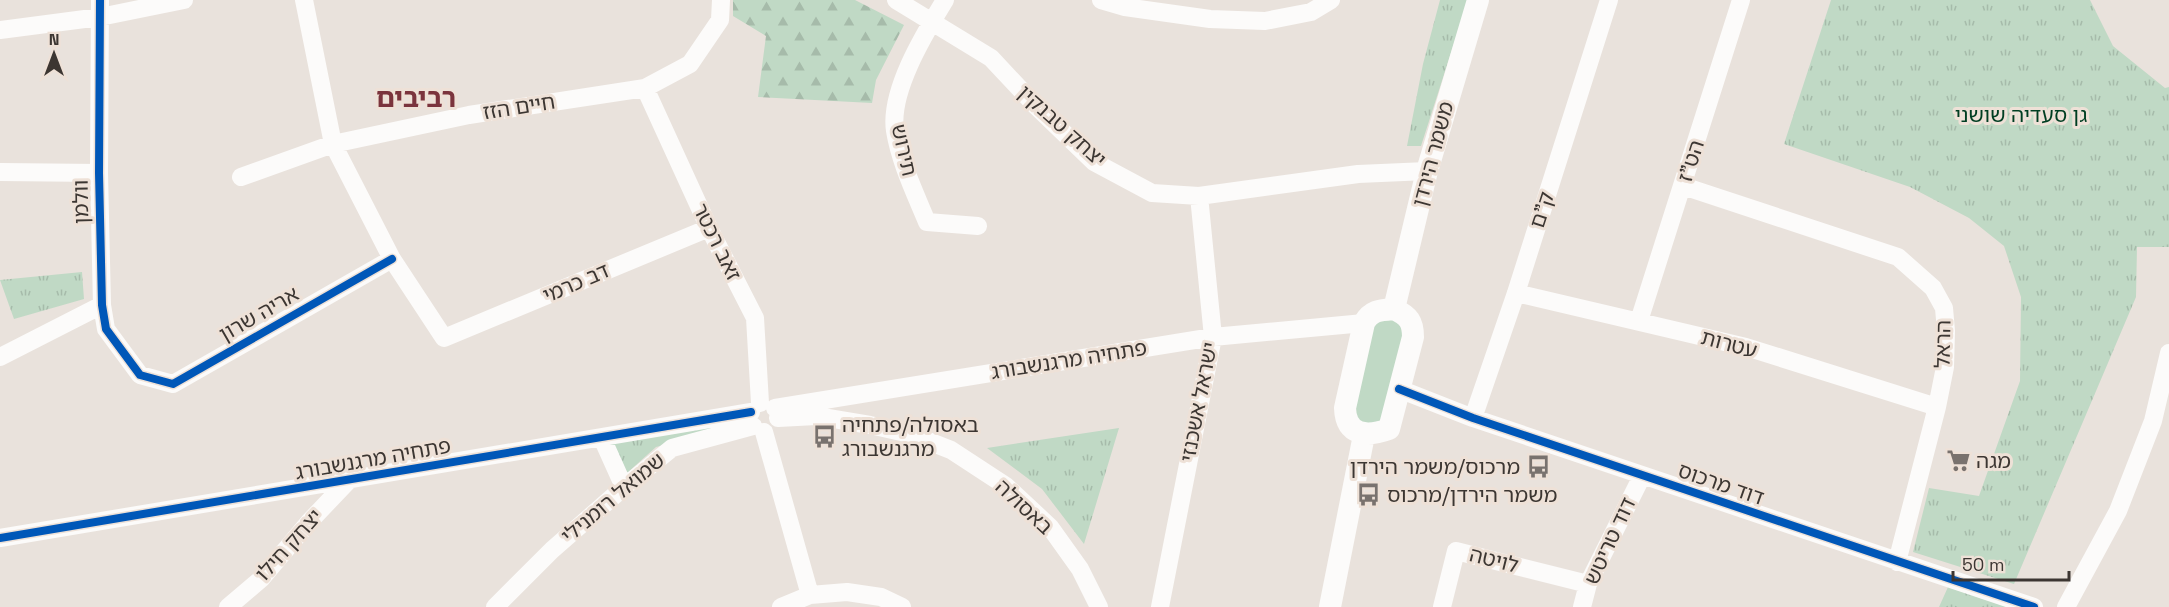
<svg xmlns="http://www.w3.org/2000/svg" width="2169" height="607" viewBox="0 0 2169 607" font-family="'Space Grotesk','Noto Sans Hebrew',sans-serif">
<style>
.grass{fill:#c0d9c5}
.forest{fill:url(#forest-firs)}
.park{fill:url(#park-tufts)}
.lines{fill:none;stroke-linecap:round;stroke-linejoin:round}
.minor{stroke:#fcfbfa;stroke-width:18}
.tertiary{stroke:#fcfbfa;stroke-width:22}
.cycleway-casing{stroke:#eee1d7;stroke-width:11}
.cycleway{stroke:#0057b8;stroke-width:8}
.labels{text-anchor:middle;stroke-width:6;stroke-linejoin:round;paint-order:stroke}
.street-label{font-size:21px;fill:#3c3632;stroke:#eee1d7}
.park-label{font-size:21px;fill:#003e22;stroke:#eee1d7}
.poi-label{font-size:21px;fill:#3c3632;stroke:#eee1d7;text-anchor:start}
.district-label{font-size:27px;font-weight:bold;fill:#7b343d;stroke:#eee1d7}
</style>
<defs>
<pattern id="forest-firs" width="22" height="20" patternUnits="userSpaceOnUse" patternTransform="scale(1.5)"><rect width="22" height="20" fill="#c0d9c5"/><path d="M5 1l3.5 6h-7zM16 11l3.5 6h-7z" fill="#a6bbaa"/></pattern>
<pattern id="park-tufts" width="24" height="20" patternUnits="userSpaceOnUse" patternTransform="scale(1.5)"><rect width="24" height="20" fill="#c0d9c5"/><path d="M3 7l-1-3M5 7V3M7 7l1-3M15 17l-1-3M17 17v-4M19 17l1-3" fill="none" stroke="#a6bbaa"/></pattern>
</defs>
<rect width="100%" height="100%" fill="#e9e2dc"/>
<path class="grass" d="M1391 318 1400 323 1406 335 1384 419 1371 424 1358 421 1351 410 1372 327 1379 320Z"/>
<path class="forest" d="M733 0H855L904 25 876 80 872 103 758 97 766 36 733 16Z"/>
<path class="park" d="M1440 0H1468L1421 146H1407L1423 64Z
M1831 0H2090L2113 46 2165 88 2169 87V247H2137L2136 297 2014 584 1913 552 1929 488 1979 496 2020 381 2021 297 2004 246 1969 218 1910 187 1784 144Z
M82 272 84 299 14 319 0 280Z
M747 416 749 423 656 447 626 474 608 440Z
M1119 428 1084 544 1042 489 987 448Z
M1948 587 2007 607H1939Z"/>
<g class="lines">
<path class="minor" d="M100 0 99 173 102 305 106 329 140 375 173 384 392 259
M304 0 333 144 392 259 444 338 709 228
M896 0 991 58 1036 106 1094 162 1152 193 1199 196 1358 174 1427 171
M945 0C925 33 889 91 895 131 900 162 915 193 927 222L978 226
M1101 0 1125 7 1210 19 1265 21 1311 12 1331 0
M0 30 100 17 184 0
M645 88 709 228 755 318 760 403
M0 172 99 173
M241 177 333 144 469 115 645 88 690 64 720 20 721 0
M1683 186 1898 257 1933 288 1944 308 1946 331 1945 367 1937 407 1897 562
M1516 293 1746 347 1937 407
M1639 321 1741 0
M0 357 102 305
M1399 389 1473 418 2034 607
M775 408 1213 337 1364 323
M778 418 816 416 870 425 910 434 951 450 1006 486 1050 527 1080 569 1099 607
M1473 418 1516 293 1609 0
M764 432 810 595
M602 438 624 487
M0 538 751 412
M228 607 261 579 309 522 348 481
M495 607 552 550 624 487 672 448 753 426
M781 607 810 595 847 592 881 597 902 607
M1160 607 1213 337 1199 196
M1442 607 1456 551 1588 584
M1582 607 1588 584 1642 476
M2066 607 2118 511 2153 421 2169 353"/>
<path class="tertiary" d="M1394 309 1427 171 1478 0
M1394 309C1409 316 1413 322 1413 337L1389 429C1367 437 1346 436 1345 408L1364 323C1371 310 1381 310 1394 309Z
M1330 607 1364 435"/>
<defs>
<path id="cycleway" d="M100 0 99 173 102 305 106 329 140 375 173 384 392 259
M1399 389 1473 418 2034 607
M0 538 751 412"/>
</defs>
<use href="#cycleway" class="cycleway-casing"/>
<use href="#cycleway" class="cycleway"/>
</g>
<defs>
<symbol id="bus-bare" viewBox="-9 -9 18 18"><path d="M-5-6H5V4H4V6H2V4H-2V6H-4V4H-5ZM-3.5-4V0h7V-4ZM-3.5 1.2v1.5H-2V1.2ZM2 1.2v1.5H3.5V1.2Z" fill="#79726e" stroke="#eee1d7" stroke-width="2.5" paint-order="stroke"/></symbol>
<symbol id="supermarket-bare" viewBox="-9 -9 18 18"><path d="M-6-5.5h2.5l.6 2H6L4.5 2H-2.5L-4.4-4H-6ZM-1.5 3.2a1.3 1.3 0 1 0 .1 0ZM3 3.2a1.3 1.3 0 1 0 .1 0Z" fill="#79726e" stroke="#eee1d7" stroke-width="2.5" paint-order="stroke"/></symbol>
</defs>
<g fill-rule="evenodd">
<use href="#bus-bare" x="808" y="420" width="33" height="33"/>
<use href="#supermarket-bare" x="1942" y="444" width="33" height="33"/>
<use href="#bus-bare" x="1522" y="450" width="33" height="33"/>
<use href="#bus-bare" x="1352" y="478" width="33" height="33"/>
</g>
<g class="labels">
<g class="street-label">
<text transform="translate(519 107) rotate(-9)" y="7">חיים הזז</text>
<text transform="translate(1062 126) rotate(42)" y="7">יצחק טבנקין</text>
<text transform="translate(904 150) rotate(77)" y="7">תירוש</text>
<text transform="translate(1433 154) rotate(-75)" y="7">משמר הירדן</text>
<text transform="translate(1691 161) rotate(-72)" y="7">הט"ז</text>
<text transform="translate(81 202) rotate(-91)" y="7">וולמן</text>
<text transform="translate(1542 210) rotate(-72)" y="7">ק"ם</text>
<text transform="translate(717 242) rotate(64)" y="7">זאב רכטר</text>
<text transform="translate(576 283) rotate(-23)" y="7">דב כרמי</text>
<text transform="translate(259 314) rotate(-30)" y="7">אריה שרון</text>
<text transform="translate(1729 344) rotate(15)" y="7">עטרות</text>
<text transform="translate(1943 344) rotate(-89)" y="7">הראל</text>
<text transform="translate(1069 360) rotate(-9)" y="7">פתחיה מרגנשבורג</text>
<text transform="translate(1199 402) rotate(-79)" y="7">ישראל אשכנזי</text>
<text transform="translate(373 459) rotate(-10)" y="7">פתחיה מרגנשבורג</text>
<text transform="translate(1721 484) rotate(19)" y="7">דוד מרכוס</text>
<text transform="translate(613 498) rotate(-40)" y="7">שמואל רומנילי</text>
<text transform="translate(1024 507) rotate(43)" y="7">באסולה</text>
<text transform="translate(1610 541) rotate(-65)" y="7">דוד טריטש</text>
<text transform="translate(289 545) rotate(-48)" y="7">יצחק חילו</text>
<text transform="translate(1494 560) rotate(14)" y="7">לויטה</text>
</g>
<g class="park-label">
<text x="2021" y="122">גן סעדיה שושני</text>
</g>
<g class="poi-label">
<text x="842" y="432">באסולה/פתחיה<tspan x="842" dy="24">מרגנשבורג</tspan></text>
<text x="1976" y="468">מגה</text>
<text x="1520" y="474" text-anchor="end">מרכוס/משמר הירדן</text>
<text x="1387" y="502">משמר הירדן/מרכוס</text>
</g>
<g class="district-label">
<text x="416" y="107">רביבים</text>
</g>
</g>
<g transform="translate(54 54)" stroke="#eee1d7" stroke-width="4.5" paint-order="stroke">
<path d="M0-4.5L10 22L0 15L-10 22Z" fill="#3c3632"/>
<text y="-9" font-size="16" font-weight="bold" text-anchor="middle" fill="#3c3632">N</text>
</g>
<path d="M1953 571v9h116v-9" fill="none" stroke="#3c3632" stroke-width="3"/>
<text x="1962" y="571" font-size="18" fill="#3c3632" stroke="#eee1d7" stroke-width="4.5" paint-order="stroke">50 m</text>
</svg>
